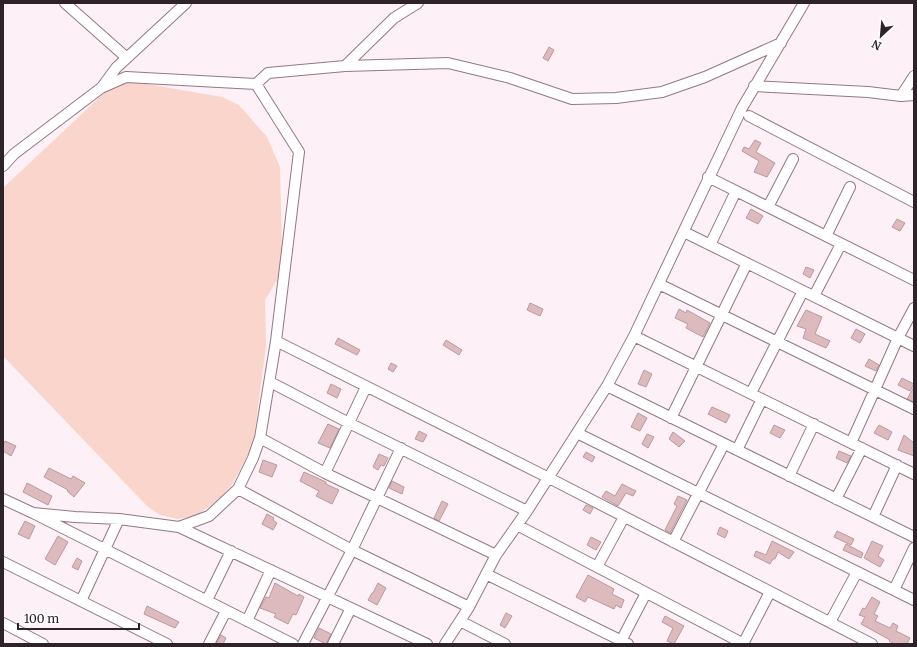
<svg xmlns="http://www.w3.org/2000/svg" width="917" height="647" viewBox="0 0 917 647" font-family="Merriweather,serif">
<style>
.green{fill:#fad5cb}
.building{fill:#ddbabe;stroke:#bb999d}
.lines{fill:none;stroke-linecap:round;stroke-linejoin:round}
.minor-casing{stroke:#937786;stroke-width:12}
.minor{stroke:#fff;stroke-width:10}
</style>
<rect width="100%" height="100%" fill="#fdf1f7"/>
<path class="green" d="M130 81 222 97 239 105 267 137 280 167 282 249 280 275 265 300 266 346 253 445 233 483 221 498 196 516 178 519 160 515 148 507 3 356V188L104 93Z"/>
<path class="building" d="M549 47 554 50 548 61 543 58Z
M755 140 761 143 756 152 775 163 767 177 754 172 759 161 742 151 744 147 749 149Z
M751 209 763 216 758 224 746 218Z
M897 219 905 223 900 231 892 227Z
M806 267 814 270 810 278 803 274Z
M530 303 543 309 540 316 527 310Z
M679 309 686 313 687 310 710 323 703 337 686 328 688 324 675 318Z
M806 310 822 317 815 334 830 341 826 348 803 338 806 329 797 326Z
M856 329 865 334 860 343 851 338Z
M338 338 360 350 357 355 335 344Z
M446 340 462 350 459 355 443 345Z
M869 359 879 365 876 371 865 366Z
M391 363 397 366 393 372 388 369Z
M644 370 652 374 646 387 638 384Z
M902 378 914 384 910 391 898 385Z
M331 384 341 389 337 398 327 393Z
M914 387V402L907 399Z
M712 407 730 415 726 423 708 414Z
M638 413 647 418 640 431 631 427Z
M328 424 339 429 330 448 318 443Z
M774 425 785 430 780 438 770 433Z
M879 425 892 432 888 440 874 433Z
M419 431 427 435 423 442 415 439Z
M673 432 685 441 679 447 669 439Z
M647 434 654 437 648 448 642 444Z
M904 435 914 443V456L898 450Z
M5 441 16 446 11 456 3 451V445Z
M839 451 851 456 847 463 836 458Z
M586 452 595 457 592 462 583 457Z
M379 454 388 458 384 466 381 465 378 470 373 467Z
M263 460 277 465 272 477 259 472Z
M49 468 71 479 73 476 85 483 74 497 67 491 68 490 44 477Z
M304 472 326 482V484L339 490 332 504 316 496 319 491 300 481Z
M392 481 404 487 402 494 389 488Z
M27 483 52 496 48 505 23 492Z
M622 484 636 491 633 496 626 493 618 506 602 497 606 491 615 496Z
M678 496 687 500 670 533 665 530 677 506 674 504Z
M442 501 448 504 439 521 434 518Z
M586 505 593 508 590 514 583 510Z
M267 514 274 518 273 520 277 523 273 530 262 524Z
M25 521 35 526 29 539 18 534Z
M720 527 728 531 725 538 717 534Z
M837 531 854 539 851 545 834 537Z
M58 536 68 542 55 565 45 559Z
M591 537 601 542 596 550 587 545Z
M772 541 794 552 789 559 778 552 775 559H773L770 564 754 556 756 551 766 555Z
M872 541 883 546 878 556 884 560 880 567 864 558Z
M846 544 863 553 861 558 843 550Z
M77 558 82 561 78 570 72 567Z
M588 575 614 589 612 594 624 600 621 608 616 605 614 609 588 597 585 602 576 597Z
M275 583 298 596 299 594 304 597 296 615 293 614 288 624 274 617 276 614 260 608 266 597 269 598Z
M378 583 386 588 377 605 368 600 372 593H373Z
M872 597 880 602 874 614 878 616 875 621 890 628 893 623 898 626 896 631 910 638 907 644H894L889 641 890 640 861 624 865 617 859 615 863 608 865 609Z
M147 606 179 622 175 628 144 614Z
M506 613 512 616 505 628 500 625Z
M665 616 684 626 674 644 667 641 673 628 662 622Z
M319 628 331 634 326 644 314 638Z
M221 635 226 638 223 644H216Z"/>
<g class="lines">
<defs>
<path id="minor" d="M65 3 127 58
M345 66 394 18 418 3
M754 86 868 92 901 96 914 95
M102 87 116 68 186 3
M901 96 914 76
M749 116 914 202
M3 166 14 154 101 88 126 77 256 84 268 73 345 66 448 63 510 78 572 99 616 98 662 92 705 77 781 43
M708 177 914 280
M768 207 793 159
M684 232 914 346
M826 236 850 187
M710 245 736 191
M659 284 914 409
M814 296 841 244
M634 336 914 474
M276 341 549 478 872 644
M270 382 349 423 527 511
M607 386 914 537
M751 393 803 291
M671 418 747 263
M577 433 914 600
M260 438 325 473 496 555
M851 443 898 338 914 308
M737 450 762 399
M325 473 366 387
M789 476 814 424
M238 489 352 550 469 607
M3 499 33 513 293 644
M836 499 862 448
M33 513 75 517 119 519 179 527 209 516 238 489 253 458 260 438 276 341 299 152 256 84
M873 517 897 465
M517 525 744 644
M179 527 427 644
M673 542 724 444
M3 562 167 644
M597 567 624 517
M486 574 628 644
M894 590 914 548
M207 600 231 551
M81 601 119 519
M247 621 271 570
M460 621 505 644
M830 622 857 572
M3 623 43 644
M621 641 646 593
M209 644 226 611
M303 644 352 550 401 448
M333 644 351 608
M445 644 469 607 496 555 527 511 607 386 634 336 742 108 804 3
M743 644 770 592"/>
</defs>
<use href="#minor" class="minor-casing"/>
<use href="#minor" class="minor"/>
</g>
<rect width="917" height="647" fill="none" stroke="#2e2329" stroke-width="8"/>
<g transform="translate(881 36) rotate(206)" stroke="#ffffff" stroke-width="3" paint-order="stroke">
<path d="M0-3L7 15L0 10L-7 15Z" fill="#2e2329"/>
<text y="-6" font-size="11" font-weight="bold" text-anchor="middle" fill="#2e2329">N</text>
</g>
<path d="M18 623v6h121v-6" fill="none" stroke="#2e2329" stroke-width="2"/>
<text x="24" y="623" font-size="12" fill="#2e2329" stroke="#ffffff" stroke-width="3" paint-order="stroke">100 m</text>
</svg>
